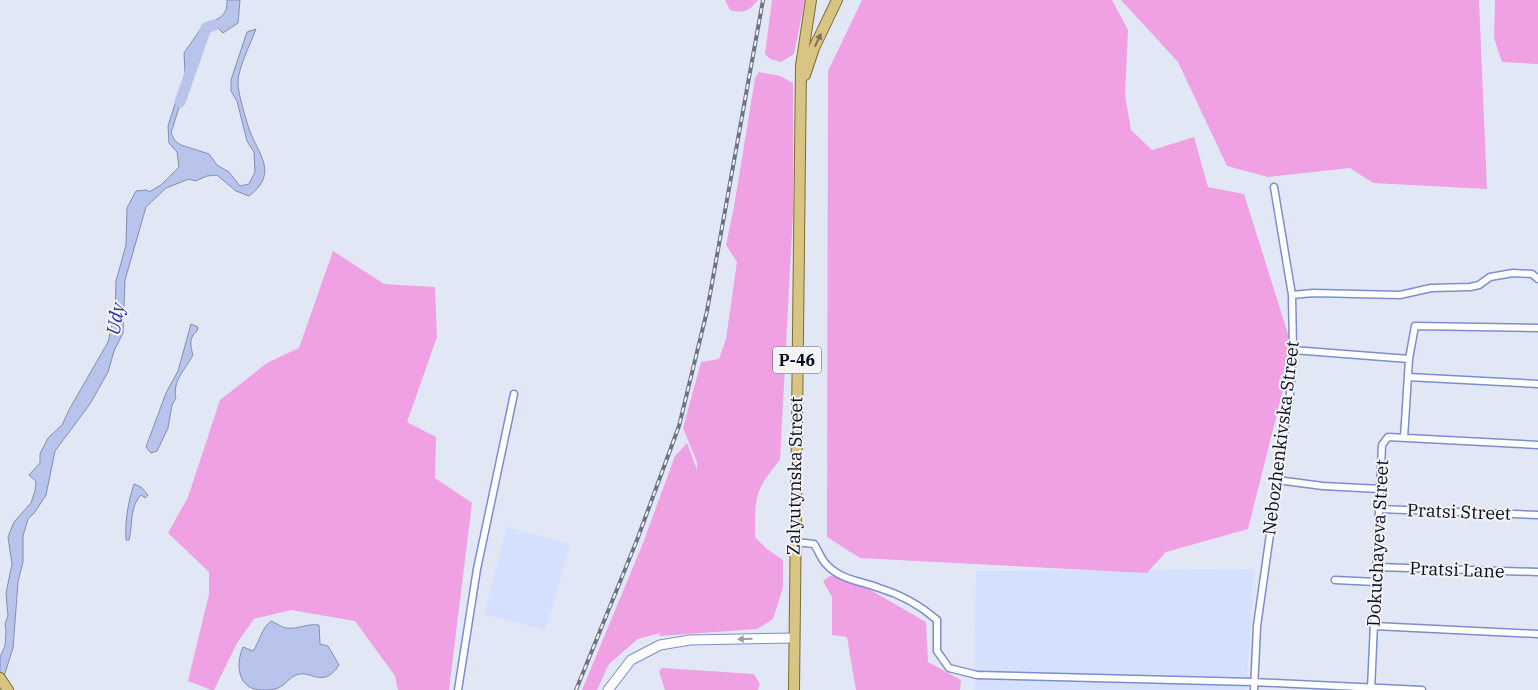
<svg xmlns="http://www.w3.org/2000/svg" width="1538" height="690" viewBox="0 0 1538 690" font-family="'IBM Plex Serif',serif">
<style>
.built{fill:#d5dffe}
.green{fill:#efa1e4}
.water{fill:#b8c4ec;stroke:#838db0}
.lines{fill:none;stroke-linecap:round;stroke-linejoin:round}
.river{stroke:#b8c4ec;stroke-width:11}
.street-casing{stroke:#7c8ece;stroke-width:9}
.secondary-casing{stroke:#7c8ece;stroke-width:11}
.primary-casing{stroke:#7e6b2d;stroke-width:12}
.street{stroke:#fff;stroke-width:6}
.secondary{stroke:#fff;stroke-width:9}
.primary{stroke:#d8c584;stroke-width:10}
.rail-casing{stroke:#6c7184;stroke-width:4}
.rail{stroke:#f4f4f4;stroke-width:2;stroke-dasharray:5.5;stroke-linecap:butt}
.oneway{fill:#7a7259}
.oneway2{fill:#9c9ea7}
.labels{text-anchor:middle;stroke-width:4;stroke-linejoin:round;paint-order:stroke}
.shield{fill:#f4f4f4;stroke:#4f5262;stroke-width:1}
.shield-label{font-size:16px;font-weight:bold;fill:#080d24}
.street-label{font-size:18px;fill:#080d24;stroke:#f4f4f4}
.water-label{font-size:19px;font-style:italic;fill:#282f9e;stroke:#f4f4f4}
</style>
<rect width="100%" height="100%" fill="#e2e7f5"/>
<path class="built" d="M507 527 570 544 546 630 484 614Z
M1254 569 1246 690H974L976 571Z"/>
<path class="green" d="M725 0H758C749 11 744 14 730 10Z
M772 0H805L794 54 781 62 770 59 765 54Z
M862 0H1112L1128 30 1125 95 1131 130 1152 150 1194 137 1208 187 1244 194 1293 350 1248 529 1166 552 1147 573 860 558 827 537 828 71Z
M1121 0H1479L1487 189 1373 183 1350 168 1268 177 1227 166 1178 62Z
M1495 0H1538V64L1502 62 1494 38Z
M759 72 780 76 793 83V213L780 460C754 491 755 497 755 537L767 549 783 560V587L777 607 773 619 757 629 659 636 660 633 638 639 609 664 597 690H582L643 543 675 456 687 443 697 470V462L683 428 701 362 719 359 726 339 737 262 726 245 734 207 755 78Z
M333 251 384 284 435 287 437 337 407 422 436 437 435 478 472 503 449 690H398L395 676 355 621 291 610 254 619 237 643 214 690H211L188 681 209 594V572L168 533 188 497 220 400 267 363 299 348Z
M830 576 848 577 926 622 928 662 961 680 960 690H856L847 637 832 635V597L823 581Z
M662 668 754 674 760 684 758 690H665L659 671Z"/>
<path class="water" d="M227 0H240L238 23 223 33 218 28 207 31 201 38 190 61 191 69 171 133 175 141 181 145 209 154 217 165 229 172 240 186 249 184 255 172 254 152 247 141 237 101 231 91V80L247 32 256 29C251 43 237 70 238 84 239 97 245 116 249 129 259 156 279 173 249 196L236 191 217 175 207 176 195 181 189 179 166 188 146 207 125 280 123 333 114 351 108 372 90 404 55 451 46 495 35 512 28 519 23 536V562L18 582 13 648 0 689V657L5 646 6 631 5 624 8 616 6 593 12 564 8 537 14 522 31 503 35 491 36 481 29 475 40 463V454L48 438 62 425 70 408 108 342 115 313 116 281 126 245 127 208 136 191 147 190 149 192 161 185 179 167 177 152 169 143 168 126 185 73 184 53 204 24C217 20 228 17 227 0Z
M191 324 198 327 197 331C189 338 190 344 193 355 185 370 172 381 176 398L172 405 168 428 157 451 151 453 146 447 166 393 178 371Z
M134 484 141 487 148 495 145 498 141 495C129 508 133 525 129 540H126C125 519 128 503 134 484Z
M271 621C276 623 281 627 286 628 297 630 307 623 319 625L320 644 328 646 339 665C322 690 312 669 296 675 289 678 286 684 280 687 275 690 268 690 262 690 238 690 235 665 243 647L253 651C260 641 261 629 271 621Z"/>
<g class="lines">
<path class="river" d="M180 102 206 28 214 25"/>
<defs>
<path id="street" d="M1292 295 1313 293 1400 295 1431 288 1470 287 1479 285 1490 277 1513 273 1532 274 1538 279
M1293 350 1409 359
M1408 377 1538 384
M1404 438 1409 359 1415 326 1538 328
M1277 480 1323 486 1380 489
M1379 509 1538 515
M795 542 814 544C818 550 821 559 826 564 840 580 861 581 879 588 899 594 921 606 937 620V651L949 668 977 675 1253 682 1422 690
M1377 567 1538 572
M1335 580 1376 582
M1374 626 1538 634
M458 690 477 569 514 394
M1254 690 1257 626 1290 393 1293 350 1292 295 1274 187
M1371 690 1382 445 1388 437 1538 445"/>
<path id="secondary" d="M608 690 631 660 660 645 690 640 794 638"/>
<path id="primary" d="M805 75 814 48 837 0
M0 678 8 690
M794 690 801 66 811 0"/>
</defs>
<use href="#street" class="street-casing"/>
<use href="#secondary" class="secondary-casing"/>
<use href="#primary" class="primary-casing"/>
<use href="#street" class="street"/>
<use href="#secondary" class="secondary"/>
<use href="#primary" class="primary"/>
<defs>
<path id="rail" d="M576 690 637 540 679 426 707 311 763 0"/>
</defs>
<use href="#rail" class="rail-casing"/>
<use href="#rail" class="rail"/>
</g>
<defs><path id="oneway-solid" d="M-6-.8H1V-3.2L6.5 0L1 3.2V.8H-6Z" transform="scale(1.25)"/></defs>
<use class="oneway" href="#oneway-solid" transform="translate(818 40) rotate(-65)"/>
<use class="oneway2" href="#oneway-solid" transform="translate(745 639) rotate(178)"/>
<g class="labels">
<rect class="shield" x="773" y="346.5" width="48" height="27" rx="4"/>
<g class="shield-label">
<text x="797" y="366">Р-46</text>
</g>
<g class="street-label">
<text transform="translate(1281 438) rotate(-83)" y="6">Nebozhenkivska Street</text>
<text transform="translate(795 476) rotate(-89)" y="6">Zalyutynska Street</text>
<text transform="translate(1459 512) rotate(2)" y="6">Pratsi Street</text>
<text transform="translate(1378 543) rotate(-87)" y="6">Dokuchayeva Street</text>
<text transform="translate(1457 570) rotate(2)" y="6">Pratsi Lane</text>
</g>
<g class="water-label">
<text transform="translate(115 319) rotate(-80)" y="7">Udy</text>
</g>
</g>
</svg>
